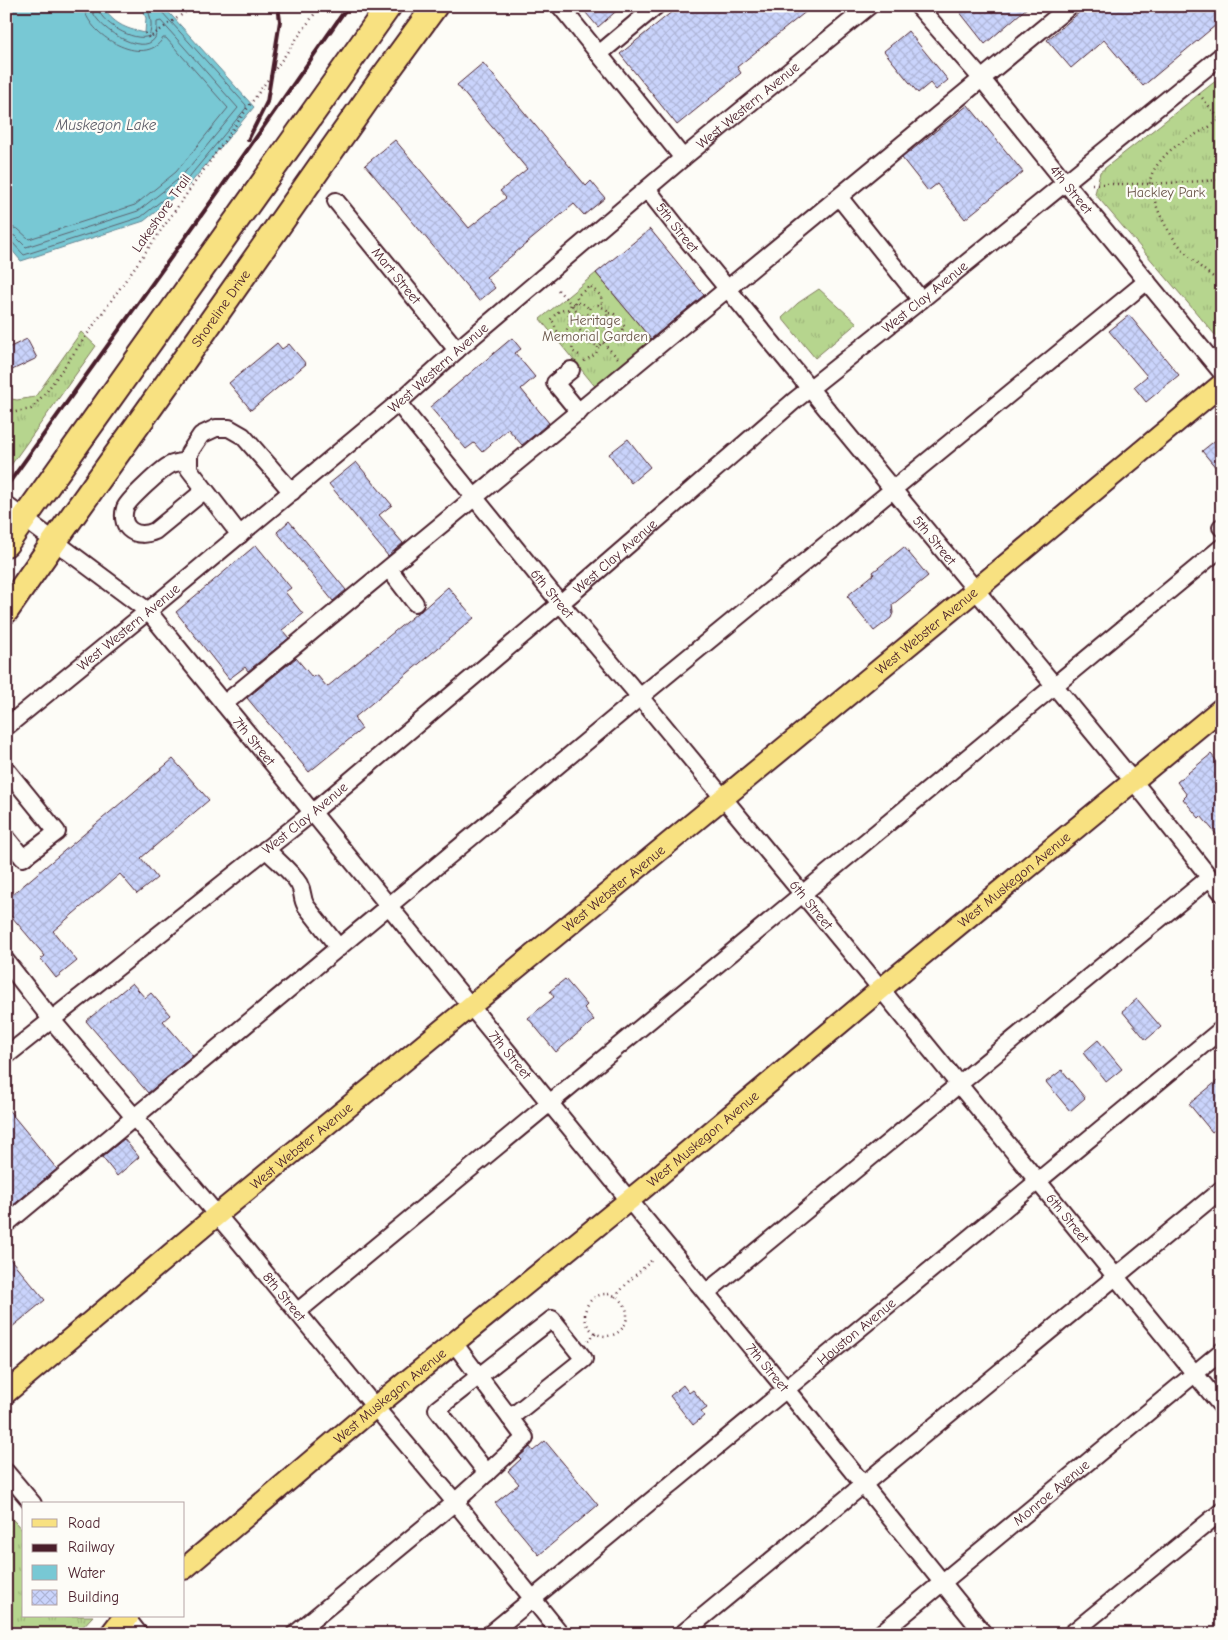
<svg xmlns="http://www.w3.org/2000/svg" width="1228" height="1640" viewBox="0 0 1228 1640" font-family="'Comic Neue',sans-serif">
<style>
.grass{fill:url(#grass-tufts);stroke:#807a5c}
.water{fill:#78c8d4;stroke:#668490}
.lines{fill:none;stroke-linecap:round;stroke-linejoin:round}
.shore{stroke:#5c636f;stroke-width:1}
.building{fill:url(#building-cross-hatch);stroke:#4a1f2b}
.minor-casing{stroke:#4a1f2b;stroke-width:20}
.major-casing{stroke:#4a1f2b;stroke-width:24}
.highway-casing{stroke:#4a1f2b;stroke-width:28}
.path{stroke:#4a1f2b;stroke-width:2.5;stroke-dasharray:1 4;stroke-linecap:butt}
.minor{stroke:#fdfcf7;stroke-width:16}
.major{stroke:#f8e181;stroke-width:20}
.highway{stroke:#f8e181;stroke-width:24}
.rail{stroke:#4a1f2b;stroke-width:4}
.labels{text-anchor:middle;stroke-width:4.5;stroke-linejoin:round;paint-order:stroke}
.street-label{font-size:14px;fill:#4a1f2b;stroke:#fdfcf7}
.park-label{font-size:14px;fill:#6a5649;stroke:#fdfcf7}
.water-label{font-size:15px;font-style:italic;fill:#5a5a66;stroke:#fdfcf7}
</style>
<defs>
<pattern id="grass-tufts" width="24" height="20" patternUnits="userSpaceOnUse" patternTransform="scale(1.25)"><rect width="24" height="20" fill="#b6d58e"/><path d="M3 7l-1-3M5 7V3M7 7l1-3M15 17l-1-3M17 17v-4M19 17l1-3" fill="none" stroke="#9eb67b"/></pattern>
<pattern id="building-cross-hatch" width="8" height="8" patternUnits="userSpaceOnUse" patternTransform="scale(1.25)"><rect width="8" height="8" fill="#cad4fc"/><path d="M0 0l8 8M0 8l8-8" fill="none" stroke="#afb6d8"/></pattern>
</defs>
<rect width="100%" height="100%" fill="#fdfcf7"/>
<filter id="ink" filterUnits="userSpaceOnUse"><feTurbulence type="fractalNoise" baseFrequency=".02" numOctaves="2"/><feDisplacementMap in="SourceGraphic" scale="10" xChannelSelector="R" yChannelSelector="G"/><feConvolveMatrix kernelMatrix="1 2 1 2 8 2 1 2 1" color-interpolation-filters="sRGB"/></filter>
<g filter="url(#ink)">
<path class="grass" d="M1222 76V343L1095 194 1100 172Z
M596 273 656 345 598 390 540 319Z
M819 289 857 323 815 358 782 318 798 303Z
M81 332 96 346 6 472V398L17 400 35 397Z
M6 1512 24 1532V1616H93L76 1634H6Z"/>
<path class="water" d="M6 6H101C115 24 123 28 145 33L146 18 141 6H163L254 107 189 185 144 221 21 261 6 243Z"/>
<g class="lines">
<path class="shore" d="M97 6C99 22 134 43 149 36 153 26 151 16 146 6
M6 226 18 229 29 239 135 205 176 172 228 108 166 38H163C145 70 85 34 84 6
M6 234 15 236 26 247 138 211 181 177 238 108 161 21 157 22C157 27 157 33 155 38 143 58 92 26 91 6
M6 240 11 241 24 255 141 217 185 182 246 108V105L161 11 159 6"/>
</g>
<path class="building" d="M580 6H622L598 27Z
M679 6H813L737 67 741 73 677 125 620 54Z
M955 6H1029L985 44Z
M1087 6H1222V20L1143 86 1104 40 1071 68 1047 40Z
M908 31 948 80 936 90 930 83 918 93 884 51Z
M483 63 586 186 591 181 605 198 584 215 574 204 486 277 495 288 479 301 365 165 395 140 469 228 506 198 500 191 527 169 457 85Z
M968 105 1023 172 965 219 937 184 928 191 902 158Z
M650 229 704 295 651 339 596 273Z
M1129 315 1179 375 1146 402 1134 387 1147 376 1109 331Z
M512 338 521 349 515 353 535 377 521 389 549 423 522 445 508 429 482 452 474 443 466 449 430 407Z
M27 339 37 358 6 373V349Z
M277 343 282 349 289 344 306 364 251 410 229 383Z
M1222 435V475L1202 451Z
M628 439 650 467 631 483 609 454Z
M356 462 392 505 379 515 403 543 388 556 329 484Z
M289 521 346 590 333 601 277 532Z
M256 545 291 588 285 592 303 614 282 630 289 638 248 671 245 667 229 679 176 612Z
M904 547 928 576 892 605 893 613 891 618 874 631 852 604 853 603 847 596 874 574 873 572Z
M448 587 474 618 354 718 362 729 309 772 247 698 296 658 312 677 317 675 327 687 417 613 421 611Z
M1211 754 1222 767V841L1201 816 1199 818 1183 799 1187 795 1177 782Z
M173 759 209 800 141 858 157 878 137 894 120 874 53 931 77 961 56 978 41 959 45 956 6 910V900Z
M565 979 587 1005 584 1008 594 1020 556 1052 528 1018 554 997 550 991Z
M132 983 145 998 151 993 170 1015 163 1021 193 1056 148 1093 86 1021Z
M1137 999 1161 1027 1146 1040 1122 1011Z
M1098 1040 1122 1069 1106 1082 1083 1053Z
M1062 1070 1085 1098 1070 1111 1046 1082Z
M1222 1077V1125L1212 1132 1189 1104Z
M6 1107 57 1169 6 1211Z
M124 1139 139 1157 117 1176 102 1157Z
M6 1254 45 1300 6 1332Z
M683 1385 689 1393 693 1390 707 1408 701 1412 704 1416 693 1425 670 1396Z
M545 1441 598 1505 539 1555 495 1503 519 1484 508 1471 521 1459 519 1457 530 1447 533 1451Z"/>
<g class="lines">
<defs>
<g id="minor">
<path d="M560 6 683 158"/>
<path id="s1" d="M918 6 981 78 1065 182 1222 373"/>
<path d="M599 54 656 6"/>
<path id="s2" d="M647 189 680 231 1147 798 1222 893"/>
<path d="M839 197 921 300"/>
<path id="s3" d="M336 201 457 350"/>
<path d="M571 370 555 383 579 412"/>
<path id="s4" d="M398 403 560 603 640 697 881 989 1222 1407"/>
<path d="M189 461C183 462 176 462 170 465 162 469 128 500 125 508 119 530 138 539 155 531L205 490"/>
<path id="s5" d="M6 505 148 611 615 1183 798 1404 984 1634"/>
<path d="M1221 527 1222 528"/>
<path d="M240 535 189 469V453L201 435 216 428H229L243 436 292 492"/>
<path d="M389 569 415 603"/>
<path d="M224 704 1070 6"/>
<path id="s6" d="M6 727 148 611 398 403 457 350 683 158 869 6"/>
<path d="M6 769 57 832 23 858 6 837"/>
<path d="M266 849C276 860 291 871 299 884 304 893 301 898 306 906L339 948"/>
<path id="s7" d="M6 961 51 1019 234 1235 375 1407 455 1502 561 1634"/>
<path id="s8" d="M6 1056 313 812 576 590 794 401 921 300 1222 55"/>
<path d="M6 1224 640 697 1147 281"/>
<path d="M707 1292 1209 878"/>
<path d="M297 1312 1222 547"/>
<path d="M6 1472 33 1504"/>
<path d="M487 1473 437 1409 552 1319 584 1359 510 1418"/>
<path d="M125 1616 139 1634"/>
<path d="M295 1634 455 1502 525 1438 454 1343"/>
<path id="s9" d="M490 1634 1222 1029"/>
<path d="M682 1634 1222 1189"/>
<path id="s10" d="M880 1634 1222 1351"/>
<path d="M1071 1634 1222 1511"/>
</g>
<g id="major">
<path id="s11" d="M6 1393 217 1215 960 603 1222 384"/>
<path id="s12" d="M184 1569 375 1407 644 1188 881 989 1222 708"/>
</g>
<g id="highway">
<path d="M6 544 389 6"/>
<path id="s13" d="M6 611 54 542 182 363 381 80 435 6"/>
<path d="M113 1634 126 1617"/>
</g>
</defs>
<use href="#minor" class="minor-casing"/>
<use href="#major" class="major-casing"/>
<use href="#highway" class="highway-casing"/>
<path class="path" d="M145 33 149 38 194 6
M1199 94 1222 122
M1222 118C1204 133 1177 140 1162 159 1156 166 1150 174 1150 183 1150 188 1153 193 1154 198 1164 234 1191 263 1222 283
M1092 184H1150L1222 180
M558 290 571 304 568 313 570 322 566 332 567 339 573 343 584 342 586 338 591 344C605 348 608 339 605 327L603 325 607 322V310L598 305 590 307 589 310C585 302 579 302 571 304L581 316
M575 303 578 295 590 286 601 296 602 305
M578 324a10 10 0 1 1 20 0a10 10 0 1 1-20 0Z
M566 335 558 333 553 322 550 320 559 311 569 309
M606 338H615L625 327 614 314 608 313
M573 343 572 351 579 355
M603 343 618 358
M584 361 596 354 599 345
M6 414 31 409 47 391 320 6
M585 1315a21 21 0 1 1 42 0a21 21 0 1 1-42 0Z
M615 1297 629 1281 652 1260
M588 1341 596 1333"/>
<use href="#minor" class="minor"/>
<use href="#major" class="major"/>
<use href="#highway" class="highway"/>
<path class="rail" d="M248 140 267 102 280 21 278 6
M6 487 218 192 348 6"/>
</g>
</g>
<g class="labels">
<g class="street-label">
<text dy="5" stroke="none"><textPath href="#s6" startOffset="968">West Western Avenue</textPath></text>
<text dy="5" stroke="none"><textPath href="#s1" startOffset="239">4th Street</textPath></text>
<text transform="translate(161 213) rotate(-55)" y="5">Lakeshore Trail</text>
<text dy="5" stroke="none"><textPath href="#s2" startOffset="49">5th Street</textPath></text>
<text dy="5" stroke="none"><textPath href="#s3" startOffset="96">Mart Street</textPath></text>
<text dy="5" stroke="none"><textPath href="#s8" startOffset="1192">West Clay Avenue</textPath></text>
<text dy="5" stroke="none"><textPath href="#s13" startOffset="371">Shoreline Drive</textPath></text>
<text dy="5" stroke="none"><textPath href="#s6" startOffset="562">West Western Avenue</textPath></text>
<text dy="5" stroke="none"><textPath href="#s2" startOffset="454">5th Street</textPath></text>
<text dy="5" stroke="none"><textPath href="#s8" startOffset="788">West Clay Avenue</textPath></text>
<text dy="5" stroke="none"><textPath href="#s4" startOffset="245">6th Street</textPath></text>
<text dy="5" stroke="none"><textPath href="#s6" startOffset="158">West Western Avenue</textPath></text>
<text dy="5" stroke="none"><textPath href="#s11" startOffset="1195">West Webster Avenue</textPath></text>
<text dy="5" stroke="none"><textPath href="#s5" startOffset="345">7th Street</textPath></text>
<text dy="5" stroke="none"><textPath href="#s8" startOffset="382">West Clay Avenue</textPath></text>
<text dy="5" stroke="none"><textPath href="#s12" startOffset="1079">West Muskegon Avenue</textPath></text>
<text dy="5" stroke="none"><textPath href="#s11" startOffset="790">West Webster Avenue</textPath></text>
<text dy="5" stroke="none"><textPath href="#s4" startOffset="650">6th Street</textPath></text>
<text dy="5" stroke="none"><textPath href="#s5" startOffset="750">7th Street</textPath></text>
<text dy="5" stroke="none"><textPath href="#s12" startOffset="674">West Muskegon Avenue</textPath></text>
<text dy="5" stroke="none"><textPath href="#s11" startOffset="385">West Webster Avenue</textPath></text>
<text dy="5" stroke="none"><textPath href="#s4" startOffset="1055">6th Street</textPath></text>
<text dy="5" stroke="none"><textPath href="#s7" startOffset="436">8th Street</textPath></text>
<text dy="5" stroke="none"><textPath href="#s9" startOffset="475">Houston Avenue</textPath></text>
<text dy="5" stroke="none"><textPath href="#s5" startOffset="1155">7th Street</textPath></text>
<text dy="5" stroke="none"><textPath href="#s12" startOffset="269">West Muskegon Avenue</textPath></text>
<text dy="5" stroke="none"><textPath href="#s10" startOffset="222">Monroe Avenue</textPath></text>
</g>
<g class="park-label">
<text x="1166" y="197">Hackley Park</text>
<text x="595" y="325">Heritage<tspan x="595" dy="16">Memorial Garden</tspan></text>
</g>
<g class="water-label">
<text x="106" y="130">Muskegon Lake</text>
</g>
</g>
<rect width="1228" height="1640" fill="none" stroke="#fdfcf7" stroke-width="25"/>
<rect x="12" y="12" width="1203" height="1615" fill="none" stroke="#4a1f2b" stroke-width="2" filter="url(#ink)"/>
<rect x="22" y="1502" width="162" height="115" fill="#fdfcf7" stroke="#b5a4a5"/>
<rect x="32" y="1519" width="25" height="8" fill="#f8e181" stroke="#b5a4a5"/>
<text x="68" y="1528" font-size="15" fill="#4a1f2b">Road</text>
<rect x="32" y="1544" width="25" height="8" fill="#4a1f2b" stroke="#b5a4a5"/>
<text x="68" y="1552" font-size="15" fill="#4a1f2b">Railway</text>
<rect x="32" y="1565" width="25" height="15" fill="#78c8d4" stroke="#b5a4a5"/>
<text x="68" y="1578" font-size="15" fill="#4a1f2b">Water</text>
<rect x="32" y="1590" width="25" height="15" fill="url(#building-cross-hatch)" stroke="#b5a4a5"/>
<text x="68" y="1602" font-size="15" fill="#4a1f2b">Building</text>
</svg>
